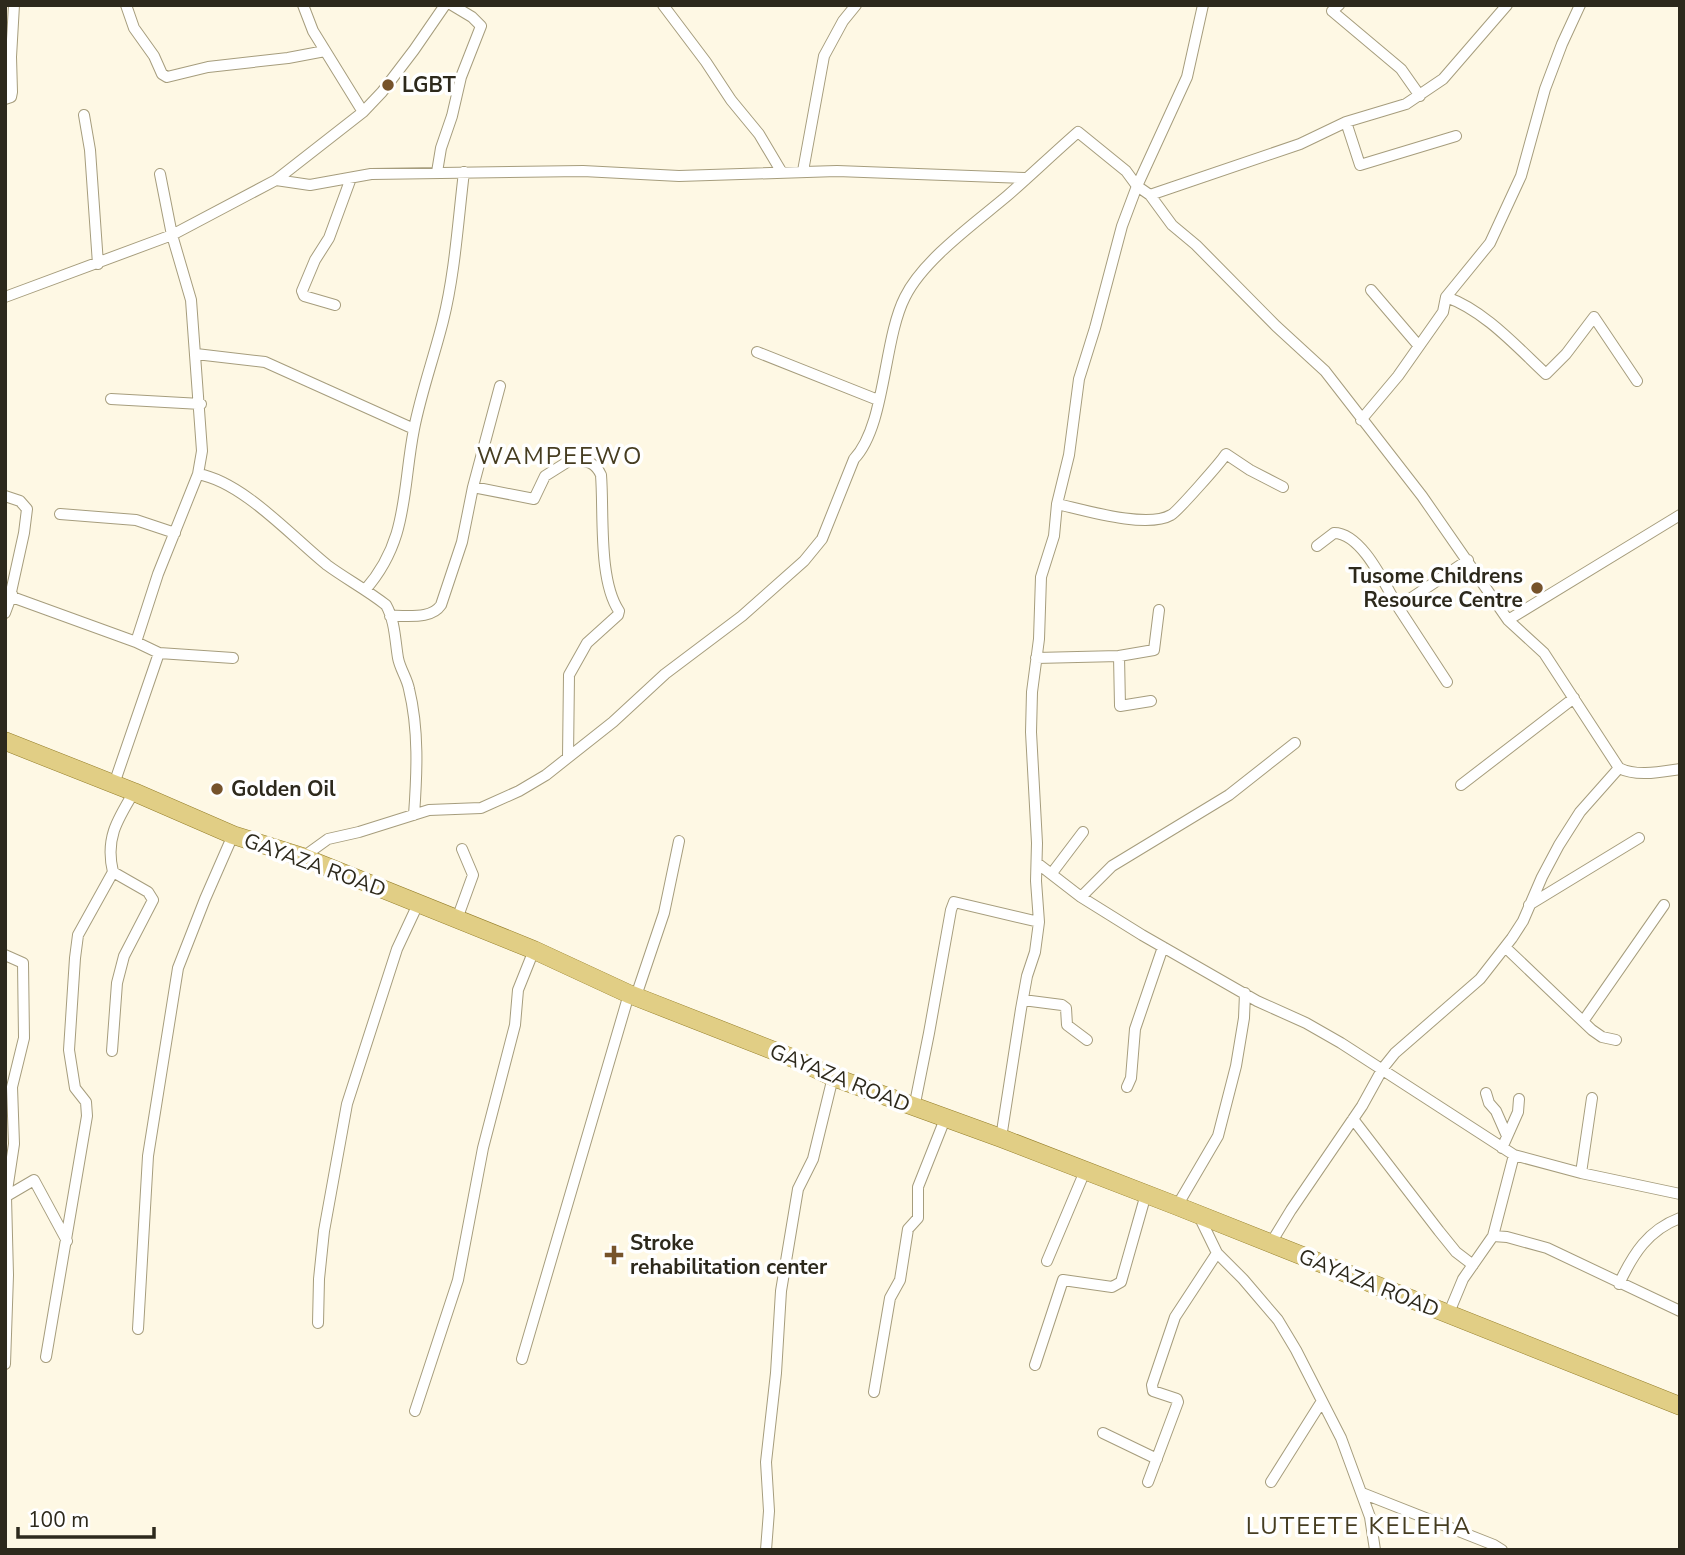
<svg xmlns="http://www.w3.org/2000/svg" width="1685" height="1555" viewBox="0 0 1685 1555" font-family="'Nunito Sans',sans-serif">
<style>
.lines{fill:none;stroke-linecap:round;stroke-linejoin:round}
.street-casing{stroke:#a69d7d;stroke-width:12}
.primary-casing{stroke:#957f2b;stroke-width:19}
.street{stroke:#fff;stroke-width:10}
.primary{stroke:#e1ce85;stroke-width:18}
.poi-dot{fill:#76532b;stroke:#fff;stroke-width:2.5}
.labels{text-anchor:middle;stroke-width:7;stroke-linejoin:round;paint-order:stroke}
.poi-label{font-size:21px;font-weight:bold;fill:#2d291c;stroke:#fff;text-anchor:start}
.street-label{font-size:21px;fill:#2d291c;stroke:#fff}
.quarter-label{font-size:24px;letter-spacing:2px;fill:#463d21;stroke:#fff}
</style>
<rect width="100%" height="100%" fill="#fef8e4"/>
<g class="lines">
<defs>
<path id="street" d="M126 5 134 28 154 56 162 74 167 77 208 67 288 58 325 51
M303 5 313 31 363 112
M663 5 706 62 731 100 759 134 781 171
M1339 5 1332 11 1401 69 1420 96
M5 99 11 97 12 92 11 57 14 5
M84 115 90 150 98 264
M1346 122 1360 165 1456 136
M803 171 824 56 843 21 856 5
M437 172 441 148 452 116 461 77 481 26 472 17 452 5
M276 180 310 185 371 174 583 171 679 176 837 171 1025 178
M1150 195 1300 144 1346 122 1406 104 1443 79 1507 5
M1371 290 1418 345
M5 297 172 235 276 180 363 112 382 92 414 50 445 5
M1446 297C1484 310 1517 347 1546 374L1566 354 1594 317 1637 381
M335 305 304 296 302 291 315 260 329 238 351 178
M757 352 878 400
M196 354 265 362 414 429
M111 399 201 404
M1361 420 1398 376 1443 312 1446 297 1490 243 1521 176 1545 89 1562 44 1580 5
M198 474C243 482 291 536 327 565 346 579 367 590 386 605 395 621 395 640 398 658 400 669 407 678 409 689 419 730 417 773 414 815
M473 487 534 499 545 476 572 459C585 461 595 461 601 475 604 512 598 580 619 611L618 615 587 643 569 675 568 757
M5 496 20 501 27 509 24 533 11 592 12 597 136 642 159 653 233 658
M1057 504C1084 510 1147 529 1171 515 1177 512 1221 462 1226 454L1250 470 1283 487
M60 514 136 520 175 533
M1317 546 1334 533C1362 533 1385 585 1398 607
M365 590C409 540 402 490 414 429 421 393 434 357 443 321 455 273 458 221 464 172
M5 613 12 594
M390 616C407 615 431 620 441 605L462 542 473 487 500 386
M1508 620 1680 515
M136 642 158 574 198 474 202 451 191 300 172 235 160 174
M1119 656 1154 650 1159 610
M1036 658 1119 656 1120 706 1151 701
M1447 682 1398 607 1468 560
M114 784 159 653
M1461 785 1574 698
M303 857 328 839 359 832 429 810 481 808 519 791 546 775 613 722 665 674 742 616 804 561 822 539 854 459C886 425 883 340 905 297 923 260 975 223 1007 196 1031 175 1054 153 1078 132L1126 171 1137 186 1150 195 1172 225 1196 245 1276 326 1325 371 1422 496 1508 620 1544 653 1619 768C1637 777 1660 772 1680 769
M1037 863 1081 897 1142 935 1257 1001 1306 1023 1341 1043 1514 1155 1581 1173 1680 1194
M1052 873 1083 832
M1081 897 1112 866 1229 795 1295 743
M1529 905 1639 838
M457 919 473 875 462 849
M1505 947 1592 1030 1602 1037 1616 1040
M5 955 23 963 24 1038 12 1087 14 1144 6 1197 8 1275 5 1364
M636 996 664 913 679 841
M1023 1000 1062 1005 1066 1008 1067 1025 1087 1040
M1584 1020 1664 905
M112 1051 117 983 124 956 153 900 148 892 113 872
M1127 1087 1131 1078 1135 1029 1163 947
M1486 1093 1489 1103 1496 1111 1507 1136
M914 1108 929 1033 951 910 954 902 1039 922
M1353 1119 1439 1231 1456 1252 1473 1265
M1001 1138 1021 1009 1027 976 1035 952 1039 922 1036 881 1037 843 1031 732 1032 692 1039 639 1041 577 1054 536 1057 504 1069 455 1079 379 1095 328 1122 226 1137 186 1187 77 1203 5
M1502 1148 1518 1112 1519 1099
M1581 1173 1592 1098
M5 1197 34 1180 67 1241
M1177 1206 1218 1136 1236 1066 1244 1018 1245 993
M1198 1214 1217 1253 1243 1279 1278 1320 1296 1350 1341 1438 1370 1517 1375 1550
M1493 1236 1514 1155
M1271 1243 1291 1210 1362 1106 1383 1068 1395 1053 1480 979 1512 938 1523 921 1542 877 1559 845 1580 812 1619 768
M1047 1261 1085 1171
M1619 1284C1633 1254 1648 1230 1680 1218
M1448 1315 1463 1279 1493 1236 1507 1237 1547 1248 1680 1311
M318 1323 319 1279 324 1231 347 1104 397 949 418 904
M138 1329 148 1156 178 968 205 899 233 835
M46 1357 87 1116 86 1102 75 1088 69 1050 75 958 78 935 113 872C105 839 117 820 134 792
M522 1359 629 994
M1035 1365 1063 1280 1112 1287 1121 1282 1146 1194
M874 1392 890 1298 900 1280 908 1229 918 1218V1187L945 1119
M415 1411 458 1280 483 1148 515 1025 518 990 534 950
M1103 1433 1157 1459
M1148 1482 1178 1402 1177 1399 1153 1391 1152 1385 1175 1317 1217 1253
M1271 1482 1322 1401
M1362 1493 1494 1545 1502 1550
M766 1550 769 1511 766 1462 776 1373 781 1291 798 1189 813 1159 833 1077"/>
<path id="primary" d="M5 741 134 792 233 835 303 857 534 950 629 994 795 1059 833 1077 1001 1138 1177 1206 1680 1406"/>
</defs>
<use href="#street" class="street-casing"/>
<use href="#primary" class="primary-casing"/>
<use href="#street" class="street"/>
<use href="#primary" class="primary"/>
</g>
<g class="poi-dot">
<circle cx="388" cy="85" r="7"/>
<circle cx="1537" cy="588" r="7"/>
<circle cx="217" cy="789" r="7"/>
<path d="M610.5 1244.5h7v7h7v7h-7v7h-7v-7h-7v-7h7z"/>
</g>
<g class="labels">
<g class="poi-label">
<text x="402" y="92">LGBT</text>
<text x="1523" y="583" text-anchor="end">Tusome Childrens<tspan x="1523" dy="24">Resource Centre</tspan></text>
<text x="231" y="796">Golden Oil</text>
<text x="630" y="1250">Stroke<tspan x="630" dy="24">rehabilitation center</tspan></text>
</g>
<g class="street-label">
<text transform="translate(315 865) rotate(20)" y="7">GAYAZA ROAD</text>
<text transform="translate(840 1078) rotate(22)" y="7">GAYAZA ROAD</text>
<text transform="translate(1369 1283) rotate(22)" y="7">GAYAZA ROAD</text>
</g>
<g class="quarter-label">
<text x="560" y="464">WAMPEEWO</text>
<text x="1359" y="1534">LUTEETE KELEHA</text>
</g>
</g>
<rect width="1685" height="1555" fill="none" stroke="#2d291c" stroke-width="14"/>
<path d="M18 1527v10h136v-10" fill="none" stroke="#2d291c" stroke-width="3.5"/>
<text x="28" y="1527" font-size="21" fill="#2d291c" stroke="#ffffff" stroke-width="5" paint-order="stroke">100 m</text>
</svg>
